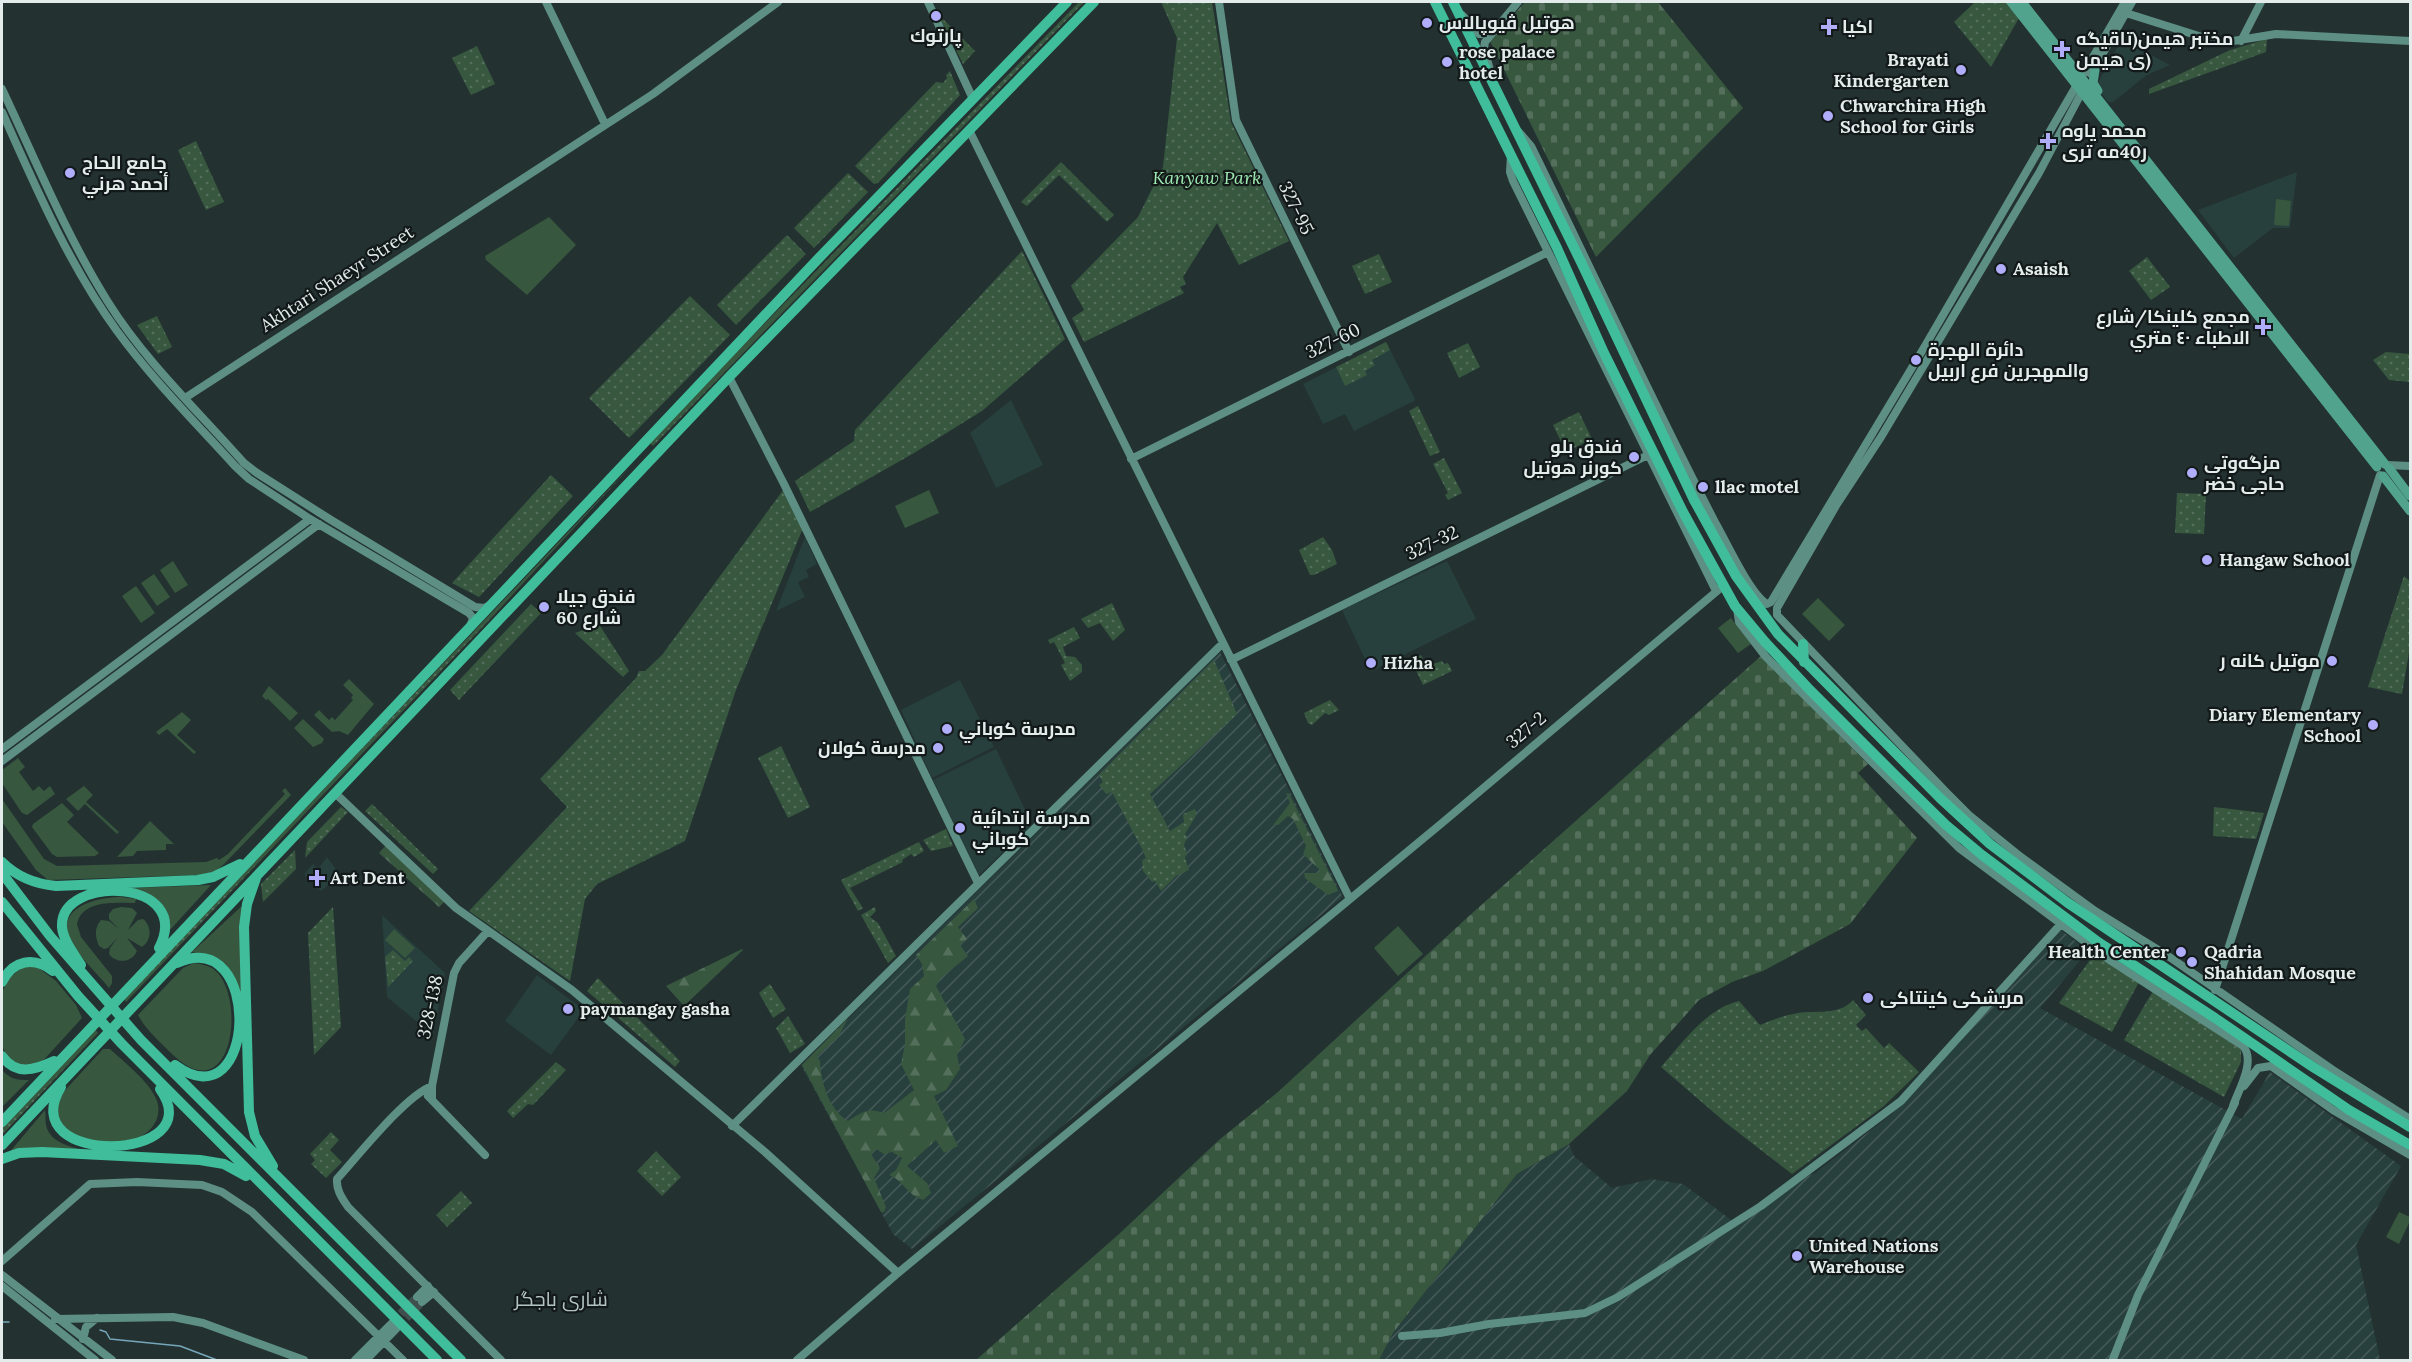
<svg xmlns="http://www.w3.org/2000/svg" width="2412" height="1362" viewBox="0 0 2412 1362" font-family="Lora,Cairo,serif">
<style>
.built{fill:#273f3d}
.industrial{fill:url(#industrial-furrows)}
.grass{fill:#37573f}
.forest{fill:url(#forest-firs)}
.cemetery{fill:url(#cemetery-stones)}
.park{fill:url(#park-dots)}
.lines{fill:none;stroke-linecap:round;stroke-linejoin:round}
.stream{stroke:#76a6b9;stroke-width:1.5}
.secondary-tunnel{stroke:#404e4d;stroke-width:8;stroke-dasharray:8 4;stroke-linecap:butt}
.secondary{stroke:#5d8f84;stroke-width:8}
.primary{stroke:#51a38e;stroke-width:9}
.highway{stroke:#40bd9b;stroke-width:10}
.poi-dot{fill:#b0aefa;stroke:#121918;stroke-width:2}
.labels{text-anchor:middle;stroke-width:4.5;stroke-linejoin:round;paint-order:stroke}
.poi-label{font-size:18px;font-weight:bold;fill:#e3eceb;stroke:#121918;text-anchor:start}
.park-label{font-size:18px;font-style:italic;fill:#9eeab2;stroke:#121918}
.street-label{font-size:18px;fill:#e3eceb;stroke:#121918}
.neighbourhood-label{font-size:20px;fill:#b2c5c3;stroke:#121918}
</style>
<defs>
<pattern id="industrial-furrows" width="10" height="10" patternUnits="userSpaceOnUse" patternTransform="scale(1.5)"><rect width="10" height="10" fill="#273f3d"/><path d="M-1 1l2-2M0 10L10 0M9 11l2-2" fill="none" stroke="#465b59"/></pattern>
<pattern id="forest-firs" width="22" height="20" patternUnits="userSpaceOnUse" patternTransform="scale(1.5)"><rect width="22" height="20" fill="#37573f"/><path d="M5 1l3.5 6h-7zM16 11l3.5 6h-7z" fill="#546f5b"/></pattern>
<pattern id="cemetery-stones" width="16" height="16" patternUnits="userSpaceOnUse" patternTransform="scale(1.5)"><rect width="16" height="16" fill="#37573f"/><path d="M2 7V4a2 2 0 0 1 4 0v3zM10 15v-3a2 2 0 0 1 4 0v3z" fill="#546f5b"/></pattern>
<pattern id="park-dots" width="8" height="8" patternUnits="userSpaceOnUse" patternTransform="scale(1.5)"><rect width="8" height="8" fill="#37573f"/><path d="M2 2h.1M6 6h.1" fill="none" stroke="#546f5b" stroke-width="1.8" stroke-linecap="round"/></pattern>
</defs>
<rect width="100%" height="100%" fill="#233231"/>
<path class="built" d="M2123 37 2141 45 2140 49 2170 65 2147 75 2113 102H2108L2096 86Z
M2297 172 2290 228H2273L2234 258 2198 210Z
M1386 342 1415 399 1414 401 1354 431 1345 414 1323 424 1303 384Z
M1011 400 1043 465 996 488 970 433Z
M805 537 817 564 806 570 809 577 798 582 805 597 776 611Z
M1447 561 1476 619 1372 671 1370 670 1342 610Z
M960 680 994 747 932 778 901 710Z
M996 749 1032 824 979 875 933 780Z
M327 857 340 875 321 891 304 874 313 864 318 869Z
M382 915 445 973 433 1035 387 997Z
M537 975 584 1010 551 1055 505 1021Z"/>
<path class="industrial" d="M1220 652 1343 897 912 1249 893 1234 801 1065Z
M2061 930 2088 951 2040 1008 2242 1119 2270 1072 2401 1166 2356 1245 2380 1360H1379L1393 1333 1517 1174 1569 1144 1574 1156 1612 1188 1651 1179 1683 1184 1738 1225 1808 1176 1815 1173 1892 1114Z"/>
<path class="grass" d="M2276 199 2291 201 2289 226 2274 225Z
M549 217 576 245 527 295 486 260 485 256Z
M929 490 939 513 905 528 895 506Z
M173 561 188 585 175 593 160 570Z
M154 574 170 597 157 606 141 583Z
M136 586 155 613 141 623 122 596Z
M1818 598 1845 625 1829 641 1802 614Z
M1731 618 1751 644 1738 653 1718 628Z
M349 679 374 704 348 735 339 731 332 732 314 715 319 710 329 720 332 717 335 720 353 700 351 698 353 695 343 685Z
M269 686 298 713 290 721 268 699 266 700 262 696Z
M182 712 191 720 177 735 196 752 194 754 167 729 159 735 156 732Z
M303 719 324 739 322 743 313 747 294 728Z
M18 758 25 767 19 772 33 791 39 786 44 791 50 786 55 794 27 815 22 813 2 783V770Z
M84 786 93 795 86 802 119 832 117 834 85 804 78 811 66 799Z
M285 788 291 795 224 864 215 872 200 875 48 880 36 870 2 822V799L44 859 57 866 206 862 217 858 219 860 228 854 285 794 282 791Z
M62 803 74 815 67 822 99 853 95 856 57 857 52 854 32 827 33 824Z
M150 821 174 844H166V850L137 851 133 856 117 857Z
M211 885 170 930C168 903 151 900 130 888Z
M121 897 136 899 135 903C117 903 82 899 77 924L81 937 112 976V983L109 988C98 974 73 951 68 935 59 905 101 897 121 897Z
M243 905 244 1015C235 978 233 961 192 952Z
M121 907 132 908 137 913 128 930 138 920 143 919C152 926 152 940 142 947L127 938 137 951C132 963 116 964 109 954L110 948 118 937 108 948 104 949 99 946C95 937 94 928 101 920L109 921 119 929 109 919V914L113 909Z
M1398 926 1423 954 1398 976 1374 948Z
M394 929 415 948 405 958 385 940Z
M194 963C200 964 206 965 212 968 248 991 234 1116 171 1053 159 1041 146 1030 138 1015L183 968Z
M23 967H37L56 981 76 1005 82 1018 40 1064 28 1068 9 1060 2 1046V993L7 980Z
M103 1049H110C124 1062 151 1083 157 1101 165 1127 138 1143 115 1144 101 1145 83 1138 69 1135L56 1115 57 1099Z
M2 1070C10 1079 16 1080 29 1080L2 1107Z
M45 1110C46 1115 45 1120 46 1125 50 1144 73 1147 89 1152L8 1154Z
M2399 1212 2410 1217V1221L2399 1244 2386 1237Z"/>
<path class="forest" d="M1286 793 1289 794 1336 886 1338 891 1328 895 1305 878 1304 873H1318L1320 870 1303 854 1306 846 1293 819 1288 816 1278 825 1274 824 1290 803Z
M387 844 445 901 439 907 379 853Z
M974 899 978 908 958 927 967 939 960 945 968 956 941 978 936 986 965 1039 957 1055 960 1069 946 1090 934 1096 958 1146 944 1153 936 1140 907 1166 927 1183 931 1193 923 1200C906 1194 904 1181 889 1175L896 1170 902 1158 892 1152 884 1154 876 1149 871 1154 880 1168 874 1178 886 1207 884 1212H881L802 1065 848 1018 839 1036 817 1056 820 1061C821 1083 829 1109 848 1121 861 1112 869 1107 884 1113L914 1090 901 1064 905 1044V1019L910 989 924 976 922 964 916 955Z
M742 949 743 950 684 1006 666 986Z"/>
<path class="cemetery" d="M1525 2H1658L1743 108 1596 257 1490 41Z
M1761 656 1868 764 1858 773 1917 838 1850 924 1763 971 1732 982 1699 1000 1650 1055 1627 1091 1569 1144 1517 1174 1393 1333 1379 1360H976L1119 1234 1219 1140 1278 1092 1469 916Z"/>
<path class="park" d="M1079 2H1084L653 446 649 442Z
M1161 2H1212L1231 122 1289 241 1239 265 1217 223 1183 277 1186 284 1180 287 1184 293 1084 342 1072 318 1084 310 1071 286 1138 217 1163 167 1177 38Z
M1975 2H2006L2019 18 1991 67 1954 22Z
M941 20H944L975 51 963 64Z
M2267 39 2266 52 2149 94V89L2230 50Z
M477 46 495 84 471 95 452 58Z
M950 71 960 95 878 183 874 184 855 166 936 82 943 83 947 78 946 75Z
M196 141 224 202 206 210 178 150Z
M1061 162 1114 215 1107 222 1059 175 1027 206 1021 202Z
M848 173 868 192 814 248 794 228Z
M787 235 806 254 736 325 717 305Z
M1022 251 1065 339 982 411 914 453 810 512 795 481 854 441 855 430Z
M1379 254 1392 282 1365 294 1352 266Z
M2147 257 2170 287 2151 300 2129 271Z
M690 296 730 335 629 438 589 398Z
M157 316 172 347 158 354 137 325Z
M1386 342 1390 350 1372 360 1375 365 1365 371 1367 375 1345 386 1336 367Z
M1468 343 1480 367 1459 378 1447 353Z
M2386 352 2410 354V382L2389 380 2373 360Z
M1418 406 1440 452 1430 456 1409 411Z
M1579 412 1592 439 1566 452 1553 425Z
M1444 458 1462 493 1448 500 1445 495 1448 493 1433 464Z
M633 464 493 616 126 1002 124 999Z
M551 475 573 496 479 597 452 583Z
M784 489 803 528 736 690 685 841 597 884 585 899 570 981 469 911 567 807 540 779 636 678 639 671H645L662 655Z
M2177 493 2206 494 2204 534 2175 533Z
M1323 537 1332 550 1337 564 1314 575H1310L1299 550Z
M2404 576 2410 581V646L2402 694 2368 687Z
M1112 603 1125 630 1113 641 1100 623 1088 628 1081 619Z
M531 604 541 613 459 700 450 690Z
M595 618 629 671 623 677 575 633 592 627 590 620Z
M1074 627 1080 638 1063 647 1066 656 1075 657 1082 665V672L1070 681 1061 665 1065 663 1054 642 1050 644 1048 640Z
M1421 655 1427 666 1442 661 1444 664 1448 663 1452 671 1423 685 1411 660Z
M1214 660 1237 714 1150 794 1170 831 1184 822 1183 814 1195 809 1197 814 1185 834 1187 837 1184 845 1187 853 1185 858 1189 870 1176 876 1161 891 1155 881 1152 882 1143 871 1142 860 1146 858 1142 849 1112 792 1106 794 1099 785 1103 782 1099 775Z
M1330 700 1339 710 1329 715 1325 713 1312 725 1308 723 1304 713Z
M781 746 810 807 788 818 758 758Z
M372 804 438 869 433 874 365 811Z
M341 807 348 812 305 858 307 842Z
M2214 807 2264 813 2256 839 2213 836Z
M946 829 953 846 931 851 923 840Z
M919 842 924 851 914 857 911 854 902 860 903 862 850 888 863 908 858 911 841 880Z
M295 850 296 869 263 902 261 884Z
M333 907 341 1027 314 1055 308 933Z
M875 907 876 911 870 917 878 923 896 956 888 963 861 915Z
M393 950 405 961 409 957 413 961 388 987 385 957Z
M2095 953 2139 982 2112 1032 2059 1003Z
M598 978 680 1061 675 1067 587 991Z
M770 984 786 1009 773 1018 759 993Z
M2153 991 2241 1049V1062L2224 1097 2124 1040Z
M1853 1000 1866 1015 1856 1025 1862 1031 1866 1028 1884 1048 1889 1043 1919 1072 1884 1106 1792 1174 1726 1123 1661 1067C1683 1042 1706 1009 1739 1001L1760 1025C1772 1020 1785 1015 1798 1013 1816 1010 1839 1016 1853 1000Z
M788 1016 805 1044 790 1053 776 1028Z
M95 1029 98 1033 2 1135V1128Z
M556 1062 566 1070 533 1105 528 1104 513 1118 507 1111Z
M331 1132 339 1140 330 1150 342 1162 326 1178 311 1164 315 1160 310 1154Z
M656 1151 681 1177 662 1196 637 1171Z
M461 1191 472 1203 447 1227 436 1215Z"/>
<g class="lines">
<path class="stream" d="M2 1322H9
M100 1330 106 1332 110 1339 180 1346 217 1360"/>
<path class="secondary-tunnel" d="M392 1322 417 1297
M398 1327 422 1302"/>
<path class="secondary" d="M546 2 605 124
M928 2 973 99
M1219 2 1236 120 1349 352
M2126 13 2221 43 2276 34 2410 41
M1462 15 1479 34H1485L1491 29
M2241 41 2261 2
M1490 70 1484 48 1485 42 1518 2
M2091 74 2132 2
M2084 88 2039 173 1881 437 1837 504 1777 608V615L1946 792 1969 815 2021 857 2095 911 2168 956 2333 1070 2410 1119
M2 89C36 161 66 235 108 302 145 361 198 411 244 463L257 473 331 520 475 607 484 608 490 605
M2 112C35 186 69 265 117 331 152 379 195 422 235 466L249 479 310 519 469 613 473 618 470 627
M969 130 1350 899
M1518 131 1531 146C1593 272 1651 400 1716 524 1727 543 1750 594 1767 604L1771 602 1925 346 2125 2
M1511 155 1510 172 1513 181 1716 591
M729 377 784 484 978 883
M185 398 653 94 778 2
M1131 459 1548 252
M2386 465 2410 466
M1737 609 1739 622 1766 657 1959 848 2111 961 2243 1046C2256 1061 2239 1089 2233 1106
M1231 660 1648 455
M2 749 310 519
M2 761 319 524
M335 793 456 908 572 990 765 1152 898 1273
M2215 990 2380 475
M432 1086C405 1096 358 1156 337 1179 336 1190 342 1198 348 1207L501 1360
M2244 1086 2258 1068 2271 1066 2333 1110 2410 1155
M428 1096 485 1155
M432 1100V1086L454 973 459 963 487 932
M732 1126 1223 643
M2 1261 90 1184 137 1182 202 1185 222 1192 252 1212 403 1360
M2 1275 112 1360
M2 1286 95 1360
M417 1297 428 1286
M422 1302 434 1292
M55 1319 173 1317 203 1323 304 1360
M1402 1336 1440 1333 1489 1324 1585 1313 1618 1297 1761 1206 1901 1101 2060 925
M83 1339 86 1327 97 1318
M2113 1359 2138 1295 2235 1103
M355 1360 391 1324
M366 1360 396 1329
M797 1360 898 1273 1442 823 1723 586"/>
<path class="primary" d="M2011 2 2377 467
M2022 2 2385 464
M2095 70 2093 83 2098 91
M2389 468 2410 496
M2383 476 2410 511"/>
<path class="highway" d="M1435 2 1557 248 1604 353 1683 512 1735 606 1765 642 1808 688 1894 774 1946 825 1982 855 2098 942 2215 1018 2349 1110 2410 1145
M1453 2 1581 262 1694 500 1736 576 1778 634 1940 798 1990 844 2068 903 2313 1067 2410 1127
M1803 644 1804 662
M2 862C17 877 35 884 56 886L198 880 213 877 240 864
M2 873 50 936 141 1040 461 1360
M256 878 247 904 244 927 249 1112 255 1136 273 1166
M2 902 78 996 122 1044 437 1360
M81 965C74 954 63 940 62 927 59 874 195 878 159 948
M2 982C13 960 34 956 53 971
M2 1056C16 1076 35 1070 54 1061
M175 1065C258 1126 263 923 177 963
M61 1087C12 1168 213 1163 160 1089
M2 1122 818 259 1067 2
M2 1145 729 377 1094 2
M2 1159 19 1153 42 1152 200 1160 224 1164 246 1176"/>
</g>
<g class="poi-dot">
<circle cx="936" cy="16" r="6"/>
<circle cx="1427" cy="23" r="6"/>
<path d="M1826 18h6v6h6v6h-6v6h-6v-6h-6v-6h6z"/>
<path d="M2059 40h6v6h6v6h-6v6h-6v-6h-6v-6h6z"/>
<circle cx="1447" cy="62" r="6"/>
<circle cx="1961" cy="70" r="6"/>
<circle cx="1828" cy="116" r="6"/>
<path d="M2045 132h6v6h6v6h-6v6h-6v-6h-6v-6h6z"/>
<circle cx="70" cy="173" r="6"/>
<circle cx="2001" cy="269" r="6"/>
<path d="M2260 318h6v6h6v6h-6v6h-6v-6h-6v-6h6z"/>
<circle cx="1916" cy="360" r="6"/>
<circle cx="1634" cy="457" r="6"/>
<circle cx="2192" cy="473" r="6"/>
<circle cx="1703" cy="487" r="6"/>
<circle cx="2207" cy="560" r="6"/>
<circle cx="544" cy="607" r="6"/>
<circle cx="2332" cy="661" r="6"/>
<circle cx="1371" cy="663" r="6"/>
<circle cx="2373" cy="725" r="6"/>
<circle cx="947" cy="729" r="6"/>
<circle cx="938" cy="748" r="6"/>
<circle cx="960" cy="828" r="6"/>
<path d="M314 869h6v6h6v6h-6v6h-6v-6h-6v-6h6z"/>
<circle cx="2181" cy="952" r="6"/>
<circle cx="2192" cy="962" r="6"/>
<circle cx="1868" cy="998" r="6"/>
<circle cx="568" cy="1009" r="6"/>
<circle cx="1797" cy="1256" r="6"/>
</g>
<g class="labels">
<g class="poi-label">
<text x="1439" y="29">هوتیل ڤیوپالاس</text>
<text x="1842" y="33">اكيا</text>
<text x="936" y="42" text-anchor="middle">پارتوك</text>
<text x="2076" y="45">مختبر هيمن(تاقیگه<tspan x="2076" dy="21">ی هیمن)</tspan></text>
<text x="1459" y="58">rose palace<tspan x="1459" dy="21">hotel</tspan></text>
<text x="1949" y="66" text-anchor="end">Brayati<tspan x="1949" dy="21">Kindergarten</tspan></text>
<text x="1840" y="112">Chwarchira High<tspan x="1840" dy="21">School for Girls</tspan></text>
<text x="2062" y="137">محمد ياوه<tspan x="2062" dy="21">ر40مه ترى</tspan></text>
<text x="82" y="169">جامع الحاج<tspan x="82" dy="21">أحمد هرني</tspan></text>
<text x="2013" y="275">Asaish</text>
<text x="2250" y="323" text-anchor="end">مجمع كلينكا/شارع<tspan x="2250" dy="21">الاطباء ٤٠ متري</tspan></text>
<text x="1928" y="356">دائرة الهجرة<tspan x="1928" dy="21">والمهجرين فرع اربيل</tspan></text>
<text x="1622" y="453" text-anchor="end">فندق بلو<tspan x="1622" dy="21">كورنر هوتيل</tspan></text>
<text x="2204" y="469">مزگه‌وتی<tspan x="2204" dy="21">حاجی خضر</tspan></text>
<text x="1715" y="493">llac motel</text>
<text x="2219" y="566">Hangaw School</text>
<text x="556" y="603">فندق جيلا<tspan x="556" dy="21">شارع 60</tspan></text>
<text x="2320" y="667" text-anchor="end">موتيل كانه ر</text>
<text x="1383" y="669">Hizha</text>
<text x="2361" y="721" text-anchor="end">Diary Elementary<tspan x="2361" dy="21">School</tspan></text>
<text x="959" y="735">مدرسة كوباني</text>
<text x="926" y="754" text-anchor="end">مدرسة كولان</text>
<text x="972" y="824">مدرسة ابتدائية<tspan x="972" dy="21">كوباني</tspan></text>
<text x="330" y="884">Art Dent</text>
<text x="2169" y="958" text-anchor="end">Health Center</text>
<text x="2204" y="958">Qadria<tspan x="2204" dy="21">Shahidan Mosque</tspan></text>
<text x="1880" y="1004">مریشکی کینتاکی</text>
<text x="580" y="1015">paymangay gasha</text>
<text x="1809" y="1252">United Nations<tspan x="1809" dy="21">Warehouse</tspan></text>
</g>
<g class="park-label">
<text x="1207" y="184">Kanyaw Park</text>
</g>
<g class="street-label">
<text transform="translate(1296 208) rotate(64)" y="6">327-95</text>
<text transform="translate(337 279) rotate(-33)" y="6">Akhtari Shaeyr Street</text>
<text transform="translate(1333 341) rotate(-26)" y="6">327-60</text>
<text transform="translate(1432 543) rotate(-26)" y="6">327-32</text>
<text transform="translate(1526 730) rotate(-40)" y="6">327-2</text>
<text transform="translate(430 1007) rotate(-78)" y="6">328-138</text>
</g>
<g class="neighbourhood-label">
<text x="561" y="1306">شاری باجگر</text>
</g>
</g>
<rect width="2412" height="1362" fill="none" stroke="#e3eceb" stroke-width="6"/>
</svg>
